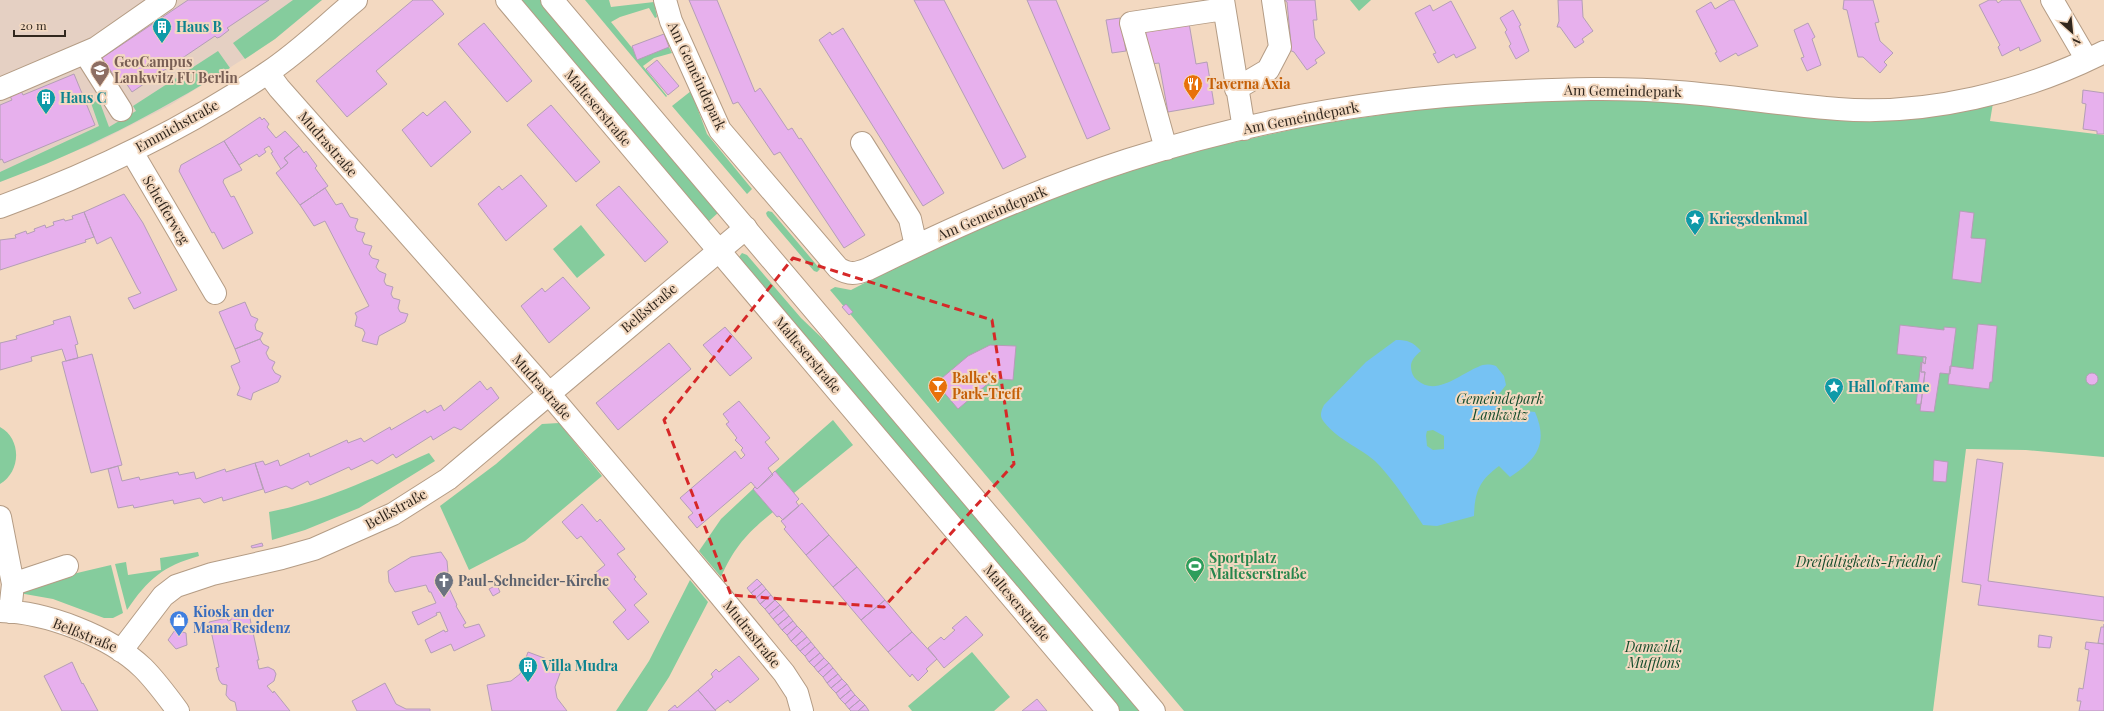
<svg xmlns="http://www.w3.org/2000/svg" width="2104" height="711" viewBox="0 0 2104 711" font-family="'Playfair Display',serif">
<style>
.education{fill:#e5d0c3}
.green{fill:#85cc9d}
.water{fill:#76c2f3;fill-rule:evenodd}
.building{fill:#e7b0ed;stroke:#b49eb6}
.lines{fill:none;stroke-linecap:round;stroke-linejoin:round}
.minor-casing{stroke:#b49c85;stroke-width:24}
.major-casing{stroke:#b49c85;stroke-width:24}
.minor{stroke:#fff;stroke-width:22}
.major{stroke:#fff;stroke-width:22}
.marked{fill:none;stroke:#d62828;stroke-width:3;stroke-dasharray:8 5;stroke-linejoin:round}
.labels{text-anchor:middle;stroke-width:4;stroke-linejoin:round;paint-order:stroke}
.culture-label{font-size:14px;font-weight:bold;fill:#0d838f;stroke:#f3d9c1;text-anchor:start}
.education-label{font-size:14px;font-weight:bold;fill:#785e54;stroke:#f3d9c1;text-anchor:start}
.street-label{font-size:14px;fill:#31271e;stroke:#f3d9c1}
.food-label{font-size:14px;font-weight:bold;fill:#c56008;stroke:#f3d9c1;text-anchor:start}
.park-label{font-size:14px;font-style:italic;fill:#144c2c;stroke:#f3d9c1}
.leisure-label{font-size:14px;font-weight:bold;fill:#27864d;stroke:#f3d9c1;text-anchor:start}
.worship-label{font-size:14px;font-weight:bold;fill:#5b616d;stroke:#f3d9c1;text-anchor:start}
.shop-label{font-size:14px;font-weight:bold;fill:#366cbe;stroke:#f3d9c1;text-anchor:start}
</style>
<rect width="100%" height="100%" fill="#f3d9c1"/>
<path class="education" d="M0 0H322L275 39 169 106 98 142 0 182Z"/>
<path class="green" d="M293 0H322L275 39 245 59 233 43Z
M520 0H541L720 211 708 222Z
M585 0H609L611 7 654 2 657 17 655 18 649 8 620 17 611 22 633 49 637 59 669 47 672 53 654 58 643 66 667 96 666 97Z
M1350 0H1371L1359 11Z
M218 51 230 68C155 114 84 151 0 182V172L99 126 91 103 99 100 109 127 136 111 133 106Z
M691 91 707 134 752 189 747 194 672 106Z
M1592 100 1993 103 1990 121 2104 135V457L2026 450 1966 449 1933 711H1184L830 290 835 287 851 290 921 254 984 226 1066 192 1142 167 1213 147 1313 125 1440 106 1515 101Z
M768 211 772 212 820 269 817 272 814 271 767 216 766 213Z
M581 225 605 255 577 278 553 249Z
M742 253 747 255 801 318 844 359 1142 711H1120L739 257Z
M833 420 853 445 794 493 775 471Z
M559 423 602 476 525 541 469 570 440 506 496 464 542 424Z
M0 427C22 439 21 472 0 484Z
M429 453 435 461 359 508 305 530 272 540 269 512C326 501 377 476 429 453Z
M753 489 773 512C748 532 734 547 721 577L699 551 721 519Z
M198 552 199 556C163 566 148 579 127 610L115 564 126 562 128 575 161 570 160 558Z
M111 565 123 613 113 618H104L53 599 19 593 22 586Z
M690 580 708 602 669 677 647 711H616L649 661Z
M972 652 1010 697 994 711H912L908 706Z"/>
<path class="water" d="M1396 340C1408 340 1413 342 1421 351 1416 355 1411 360 1411 366 1411 372 1413 377 1417 380 1436 397 1460 374 1478 367 1484 364 1489 364 1496 366L1504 376 1506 385 1499 394 1497 409 1506 410 1512 415 1525 411 1535 412C1549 444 1536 460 1510 477L1499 466C1479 481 1475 491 1474 516L1437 526 1423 525C1408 503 1394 480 1375 461 1359 447 1338 440 1324 422 1319 416 1321 411 1324 405L1366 362ZM1433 430 1444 436V449L1433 450 1427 446 1426 435 1427 431Z"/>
<path class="building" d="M188 0H269L227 28 229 30 220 37 217 38 215 36 132 92 124 80 119 83 102 58Z
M413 0H432L444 14 376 71 387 84 347 117 316 81Z
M689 0H717L755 92 760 88 788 130 792 128 799 139 801 138 865 235 844 248 780 152 774 155 738 102 733 104Z
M914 0H944L1026 157 1003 169Z
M1027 0H1056L1110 129 1087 139Z
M1284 0H1315L1317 20H1313L1315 38 1325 53 1315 60 1317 63 1307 70 1294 52 1289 50 1291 44 1287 2Z
M1558 0H1582L1583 17 1593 31 1582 39 1584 42 1575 48 1560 27H1557L1559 21Z
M1730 0H1734L1758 46 1738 56 1736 53 1720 62 1715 53 1717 52 1696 11 1711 2 1715 9Z
M1844 0H1873L1879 22 1875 23 1880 41 1893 53 1884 62 1887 65 1880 73 1863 57H1858L1847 10 1843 9Z
M1989 0H1996L1998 3 2002 0H2020L2041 41 2020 51 2019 47 2002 56 1998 47 2000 45 1979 5Z
M1451 1 1476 48 1456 58 1454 54 1438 63 1433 54 1436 53 1415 13 1430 5 1433 11Z
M1513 10 1521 25 1519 26 1529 51 1516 59 1509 46 1511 44 1505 32 1507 30 1500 18Z
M1120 18 1126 51 1112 53 1106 20Z
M484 23 532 81 507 102 458 44Z
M1189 23 1196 64 1207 62 1214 104 1168 112 1159 63 1151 64 1145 30Z
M1808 23 1815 37 1812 39 1821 65 1807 71 1801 58 1804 57 1794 30Z
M843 28 944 193 923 206 819 40 830 32 832 35Z
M664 34 669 47 637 60 632 46Z
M657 60 679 86 668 95 646 69Z
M74 74 95 125 4 163 2 159 0 160V105L12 100 9 94 20 89 23 95Z
M2083 90 2104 93V134H2097V131L2083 129 2086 104 2082 103Z
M445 101 471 132 431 167 402 130 423 112 427 116Z
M551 105 600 162 576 182 527 125Z
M260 117 262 120 264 118 269 124 267 127 276 138 285 131 299 146 284 158 288 163 281 169 271 153 273 152 269 146 264 149 266 152 259 157 257 154 239 165 224 141Z
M224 141 242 170 224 179 223 182 231 197 234 196 253 233 223 249 214 232 212 233 179 171 181 165Z
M299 146 304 153 306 151 317 166 315 168 328 186 300 205 276 173 288 163 284 158Z
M521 175 547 206 506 241 478 204 499 186 502 190Z
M619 186 668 242 645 262 596 205Z
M325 188 336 205 342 203 350 217 358 219 355 227 357 231 365 233 362 240 364 244 372 246 369 254 372 258 379 260 376 267 379 271 386 274 384 281 386 285 393 287 391 294 393 298 400 300 398 308 400 312 408 314 405 322 379 336 377 345 362 341 365 333 363 329 355 326 357 317 355 313 369 306 325 221 314 226 300 205Z
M124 194 143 223 177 290 134 309 128 298 141 293 138 289 111 237 97 244 84 212Z
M1960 211 1974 213 1971 238 1986 239 1981 283 1952 279Z
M84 212 94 237 85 240 86 242 0 270V240L16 238 15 235 26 231 27 234 35 231 34 229 45 225 46 228 54 225 53 222 64 219 65 221 73 219 72 216Z
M563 277 590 308 549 343 521 306 542 288 545 292Z
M245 302 251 316 258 319 255 325 256 330 263 333 260 339 235 349 219 312Z
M846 304 853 312 849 315 842 307Z
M70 316 78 344 75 345 78 358 66 361 62 349 31 357 32 361 0 370V343L17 339 16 336 54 324 53 321Z
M1978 324 1997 326 1992 382H1990L1989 389 1948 384 1950 366 1973 369Z
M1900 325 1944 330V327L1956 328 1950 374 1940 373 1934 412 1920 411 1925 372H1921L1922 362 1925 364 1926 357 1897 354Z
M725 327 752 358 730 376 703 345Z
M260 339 263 344 269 347 266 353 269 359 275 362 272 368 275 373 281 376 278 382 253 393 251 400 237 395 240 388 231 366 240 362 235 349Z
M669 343 691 369 618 430 596 403Z
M990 345 1016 346 1013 380 1000 379 991 381 958 409 936 383 968 356Z
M92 354 122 465 91 473 62 362Z
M1923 357H1926L1925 364 1923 362Z
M1921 362V372H1925L1921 404H1916Z
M2086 379a6 6 0 1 1 12 0a6 6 0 1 1-12 0Z
M480 381 487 390 491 387 499 398 461 430 454 427 433 440 431 436 396 458 393 454 377 464 372 460 351 470 349 467 310 485 308 481 292 489 286 486 265 493 255 463 263 461 265 465 278 460 280 466 309 453 310 457 347 440 348 443 361 438 364 442 390 427 391 430 425 410 427 413 441 405 444 411Z
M739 401 770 438 765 442 779 459 768 468 773 475 757 489 751 482 697 528 688 517 693 513 680 498 735 451 741 459 745 455 741 450 743 448 735 440 737 438 726 424 729 422 723 414Z
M1977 459 2003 463 1988 581 2104 597V621L1978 605 1981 585 1962 582Z
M1934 460 1948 462 1946 482 1933 481Z
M255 463 263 489 223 501 222 497 204 503 200 498 174 504 173 500 134 508 133 505 118 508 108 469 118 466 122 481 139 477 140 480 178 472 179 475 194 472 196 479 225 469 226 472Z
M775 471 799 499 796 502 799 506 783 520 779 516 777 517 753 489 755 487 757 489Z
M802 503 829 535 806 555 784 529 786 527 781 521Z
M582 504 597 522 600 519 625 549 617 554 636 577 634 579 647 594 634 605 649 622 628 640 613 622 626 610 595 573 605 565 581 536 577 539 562 522Z
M829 535 857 567 833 587 806 555Z
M262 543 263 546 252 548 251 546Z
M441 552 447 561 448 572 441 576 445 585 447 584 457 605 456 606 466 623 463 625 465 628 479 624 485 636 454 651 451 644 431 653 425 640 444 630 445 632 448 631 440 612 436 613 437 615 418 625 412 612 436 603 431 592H429L426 585 395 592 389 582 388 571 411 557Z
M857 567 885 600 861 620 833 587Z
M757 579 762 584 751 593 747 588Z
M762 584 766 589 756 598 751 593Z
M497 585 500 592 493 596 489 589Z
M766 589 771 595 760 604 756 598Z
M771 595 775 600 765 609 760 604Z
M775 600 780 605 769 614 765 609Z
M885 600 912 632 888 652 861 620Z
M780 605 784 610 773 619 769 614Z
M784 610 789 616 778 625 773 619Z
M249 614 259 660H257L259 669 268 667 274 670 276 674 274 681 267 686 273 693 274 691 290 711H237L235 702 230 700 226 695 227 685 222 684 219 680 216 668 219 667 209 622 227 618 228 621 231 620V617Z
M789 616 793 621 782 630 778 625Z
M966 616 983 635 944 668 928 648 941 637 944 640 955 630 952 628Z
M793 621 797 626 787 635 782 630Z
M2104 624V644L2098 643 2101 627H2104Z
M797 626 802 631 791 641 787 635Z
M175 630 186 633 187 645 176 649 168 640Z
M802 631 807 637 796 646 791 641Z
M912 632 937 659 926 669 928 671 918 681 912 674 910 677 888 652Z
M2039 635 2052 637 2050 648 2038 647Z
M807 637 811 642 800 651 796 646Z
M811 642 815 647 805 656 800 651Z
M2086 642 2104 644V711H2079L2081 701H2077L2079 688 2083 689 2089 650 2085 649Z
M815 647 820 653 809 662 805 656Z
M528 652 563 665 555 687 557 698 567 711H492L487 685 511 681 520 674Z
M820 653 824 658 814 667 809 662Z
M739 656 759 679 730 703 728 700 715 710 698 690 713 677 711 674 716 669 719 672Z
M824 658 829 663 818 672 814 667Z
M72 662 82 684 83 683 98 711H62L44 676Z
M829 663 833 668 823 677 818 672Z
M833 668 838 674 827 683 823 677Z
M838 674 842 679 831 688 827 683Z
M842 679 847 684 836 693 831 688Z
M385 683 396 704 406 709H430V711H357L352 701Z
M847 684 851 690 840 699 836 693Z
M698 690 716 711H668L675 705 677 708Z
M851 690 855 695 845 704 840 699Z
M855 695 860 700 849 709 845 704Z
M1037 699 1047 711H1022Z
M860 700 865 705 858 711H851L849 709Z
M865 705 869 711H858Z"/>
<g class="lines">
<defs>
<path id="minor" d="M665 0 671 21 720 130 838 268C849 275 856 274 868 269 952 228 1038 189 1128 160 1249 121 1378 98 1505 92 1563 89 1621 87 1678 92 1732 96 1784 105 1838 109 1926 116 2025 92 2104 52
M1223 0 1244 129
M2052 0 2087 60
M85 53 121 110
M268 73 279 88 540 383 719 594 784 673 797 693 802 711
M0 89 96 48 165 0
M1236 89 1268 70 1280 47 1273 0
M862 143 910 219 916 246
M1166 149 1131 23 1224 9
M132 152 215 293
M0 207C93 173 185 129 267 73 299 52 327 24 356 0
M0 517 13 584
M0 611C46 612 110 636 143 668 156 681 167 696 178 711
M10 612 13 584 67 566
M121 651 163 596 176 586 212 574 282 558 314 549 393 514 448 479 746 228"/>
<path id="major" d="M507 0 1108 711
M552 0 1154 711"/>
</defs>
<use href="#minor" class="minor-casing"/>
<use href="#major" class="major-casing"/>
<use href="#minor" class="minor"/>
<use href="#major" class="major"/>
</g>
<path class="marked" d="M793 258 992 320 1014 464 884 607 731 595 664 420Z"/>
<defs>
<symbol id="building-pin" viewBox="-11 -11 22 30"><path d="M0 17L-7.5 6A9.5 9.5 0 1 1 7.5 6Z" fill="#0f9aa8" stroke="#f3d9c1"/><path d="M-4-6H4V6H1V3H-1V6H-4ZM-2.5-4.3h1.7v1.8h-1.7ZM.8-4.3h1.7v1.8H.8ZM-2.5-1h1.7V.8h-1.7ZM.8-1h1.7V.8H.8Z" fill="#fff"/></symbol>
<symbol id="university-pin" viewBox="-11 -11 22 30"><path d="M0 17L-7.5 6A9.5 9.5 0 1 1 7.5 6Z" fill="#8d6e63" stroke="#f3d9c1"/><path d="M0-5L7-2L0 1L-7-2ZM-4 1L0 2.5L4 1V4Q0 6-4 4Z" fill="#fff"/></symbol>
<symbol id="restaurant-pin" viewBox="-11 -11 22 30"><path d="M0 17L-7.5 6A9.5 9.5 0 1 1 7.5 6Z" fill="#e8710a" stroke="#f3d9c1"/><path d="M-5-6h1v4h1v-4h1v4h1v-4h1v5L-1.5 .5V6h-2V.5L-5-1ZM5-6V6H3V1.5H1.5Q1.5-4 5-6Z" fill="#fff"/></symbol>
<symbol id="sight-pin" viewBox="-11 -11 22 30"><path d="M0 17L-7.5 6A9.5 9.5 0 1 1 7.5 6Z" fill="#0f9aa8" stroke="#f3d9c1"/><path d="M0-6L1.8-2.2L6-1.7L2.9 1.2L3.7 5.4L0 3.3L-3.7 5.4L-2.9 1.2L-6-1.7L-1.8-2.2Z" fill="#fff"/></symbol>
<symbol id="bar-pin" viewBox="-11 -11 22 30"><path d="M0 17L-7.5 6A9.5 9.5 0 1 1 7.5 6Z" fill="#e8710a" stroke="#f3d9c1"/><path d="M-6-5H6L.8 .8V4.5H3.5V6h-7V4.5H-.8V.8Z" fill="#fff"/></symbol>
<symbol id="stadium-pin" viewBox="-11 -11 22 30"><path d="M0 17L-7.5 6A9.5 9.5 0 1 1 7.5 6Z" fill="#2e9e5b" stroke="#f3d9c1"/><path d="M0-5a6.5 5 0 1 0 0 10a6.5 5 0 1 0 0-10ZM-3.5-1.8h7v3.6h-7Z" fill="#fff"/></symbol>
<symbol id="church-pin" viewBox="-11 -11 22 30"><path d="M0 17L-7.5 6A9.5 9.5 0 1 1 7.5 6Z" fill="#6b7280" stroke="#f3d9c1"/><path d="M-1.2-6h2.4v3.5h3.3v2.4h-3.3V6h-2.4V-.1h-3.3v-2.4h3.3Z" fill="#fff"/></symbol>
<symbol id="shop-pin" viewBox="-11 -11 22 30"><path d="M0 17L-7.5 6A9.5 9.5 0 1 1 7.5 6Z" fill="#3f7fe0" stroke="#f3d9c1"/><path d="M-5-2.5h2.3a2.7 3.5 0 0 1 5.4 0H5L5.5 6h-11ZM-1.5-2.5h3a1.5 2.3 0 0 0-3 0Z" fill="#fff"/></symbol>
</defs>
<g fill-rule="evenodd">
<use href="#building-pin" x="151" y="16" width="22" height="30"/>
<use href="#university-pin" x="89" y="59" width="22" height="30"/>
<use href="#restaurant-pin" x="1182" y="73" width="22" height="30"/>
<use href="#building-pin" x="35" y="87" width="22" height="30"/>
<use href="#sight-pin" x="1684" y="208" width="22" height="30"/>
<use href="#bar-pin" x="927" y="375" width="22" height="30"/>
<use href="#sight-pin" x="1823" y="376" width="22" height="30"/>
<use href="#stadium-pin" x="1184" y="555" width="22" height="30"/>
<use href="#church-pin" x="433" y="570" width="22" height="30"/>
<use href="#shop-pin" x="168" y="609" width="22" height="30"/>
<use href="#building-pin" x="517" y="655" width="22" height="30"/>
</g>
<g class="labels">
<g class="culture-label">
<text x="176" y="32">Haus B</text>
<text x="60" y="103">Haus C</text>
<text x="1709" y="224">Kriegsdenkmal</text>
<text x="1848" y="392">Hall of Fame</text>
<text x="542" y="671">Villa Mudra</text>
</g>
<g class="education-label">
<text x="114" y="67">GeoCampus<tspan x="114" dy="16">Lankwitz FU Berlin</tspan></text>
</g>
<g class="street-label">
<text transform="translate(697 76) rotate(65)" y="5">Am Gemeindepark</text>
<text transform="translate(1623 91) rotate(1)" y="5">Am Gemeindepark</text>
<text transform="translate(598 108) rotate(50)" y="5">Malteserstraße</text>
<text transform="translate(1301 118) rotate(-11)" y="5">Am Gemeindepark</text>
<text transform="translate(177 126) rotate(-29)" y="5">Emmichstraße</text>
<text transform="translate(328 144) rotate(49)" y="5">Mudrastraße</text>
<text transform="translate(166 210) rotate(59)" y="5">Schefferweg</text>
<text transform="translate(992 213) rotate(-23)" y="5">Am Gemeindepark</text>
<text transform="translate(649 308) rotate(-40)" y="5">Belßstraße</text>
<text transform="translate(808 355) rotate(50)" y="5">Malteserstraße</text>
<text transform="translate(542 387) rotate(49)" y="5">Mudrastraße</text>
<text transform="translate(396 509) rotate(-29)" y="5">Belßstraße</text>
<text transform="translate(1017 603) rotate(50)" y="5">Malteserstraße</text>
<text transform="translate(752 634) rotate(51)" y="5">Mudrastraße</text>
<text transform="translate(85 635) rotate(22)" y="5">Belßstraße</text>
</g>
<g class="food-label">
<text x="1207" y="89">Taverna Axia</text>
<text x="952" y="383">Balke's<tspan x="952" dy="16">Park-Treff</tspan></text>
</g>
<g class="park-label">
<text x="1500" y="404">Gemeindepark<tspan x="1500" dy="16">Lankwitz</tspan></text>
<text x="1867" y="567">Dreifaltigkeits-Friedhof</text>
<text x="1654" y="652">Damwild,<tspan x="1654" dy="16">Mufflons</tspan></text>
</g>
<g class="leisure-label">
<text x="1209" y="563">Sportplatz<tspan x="1209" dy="16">Malteserstraße</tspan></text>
</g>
<g class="worship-label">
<text x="458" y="586">Paul-Schneider-Kirche</text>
</g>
<g class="shop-label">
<text x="193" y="617">Kiosk an der<tspan x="193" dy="16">Mana Residenz</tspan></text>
</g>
</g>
<g transform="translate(2072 32) rotate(153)" stroke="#f3d9c1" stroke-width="3" paint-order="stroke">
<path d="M0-3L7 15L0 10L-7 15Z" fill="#31271e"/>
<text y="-6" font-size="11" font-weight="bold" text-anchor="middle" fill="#31271e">N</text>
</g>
<path d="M14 30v6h51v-6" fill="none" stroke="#31271e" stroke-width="2"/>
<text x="20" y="30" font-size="12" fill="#31271e" stroke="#f3d9c1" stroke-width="3" paint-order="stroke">20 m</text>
</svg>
